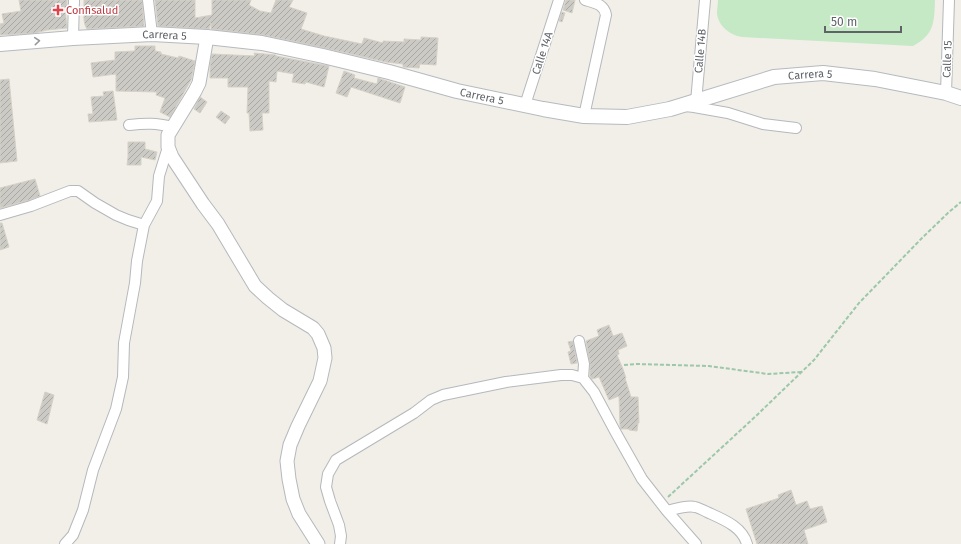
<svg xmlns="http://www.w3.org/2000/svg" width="961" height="544" viewBox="0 0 961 544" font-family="'Fira Sans',sans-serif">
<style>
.pitch{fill:#c5e8c5}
.building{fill:url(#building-hatch);stroke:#d6d1c6}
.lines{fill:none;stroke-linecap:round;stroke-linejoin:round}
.minor-casing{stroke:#b5b8bc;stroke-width:12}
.tertiary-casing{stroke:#b5b8bc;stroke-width:15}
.secondary-casing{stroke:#b6babf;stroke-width:16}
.path{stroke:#9cc7a9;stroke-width:2;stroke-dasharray:4 2;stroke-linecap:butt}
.minor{stroke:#fff;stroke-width:10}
.tertiary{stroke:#fff;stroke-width:13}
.secondary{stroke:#fff;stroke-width:14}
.oneway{stroke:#979a9d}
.health-dot{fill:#e0444e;stroke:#fff;stroke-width:1.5}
.labels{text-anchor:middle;stroke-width:3;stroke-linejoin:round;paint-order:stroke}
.health-label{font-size:11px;fill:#be3a42;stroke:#fff;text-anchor:start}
.street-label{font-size:11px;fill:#5f6368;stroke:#fff}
</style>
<defs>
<pattern id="building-hatch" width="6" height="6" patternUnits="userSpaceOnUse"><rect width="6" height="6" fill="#cccac5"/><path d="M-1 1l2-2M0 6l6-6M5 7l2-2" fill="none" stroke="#a9a8a4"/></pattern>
</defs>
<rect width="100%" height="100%" fill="#f1efe8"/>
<path class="pitch" d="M718 0H935C934 22 935 34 913 46L742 37C730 35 718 26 717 13 717 9 718 4 718 0Z"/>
<path class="building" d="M19 0H67V8H65L67 28 47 30 35 33 0 35V24L4 23 2 14 21 11Z
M84 0H142L144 26 87 29 85 25 84 20Z
M155 0H195V18L212 15V0H251L249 5 260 11 271 13 276 0H293L289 7 307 13 301 29 324 36 362 44 364 38 383 43V41L404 42V39L421 40V37L438 38 436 65 420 64 419 68 403 67V64L386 62 325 48 264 35 211 29V23L209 29 158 26Z
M566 0H575L572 13 563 10Z
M562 12 565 13 562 22 559 21Z
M135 46H155V51L161 52V54L178 58 179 56 195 61 191 80 170 117 160 112 165 98 156 95 157 92 116 91V74L93 77 91 63 115 60V52L135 51Z
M254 53 276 55V56L329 66 324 87 306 82 305 84 292 82 294 74 277 71 276 82 269 81V113H262L263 130 250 131 249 113H247L248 87H228V78H210V67L212 54 255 56Z
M344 71 355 75 354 78 377 84 378 78 405 87 400 103 351 87 347 97 336 93Z
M9 79 17 161 0 163V80Z
M113 91 117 120 89 122 88 114H93L91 97 104 96 103 92Z
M200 97 207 102 200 113 194 109Z
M221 111 230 117 225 124 216 117Z
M128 142H145V149L157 152 155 160 141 157V165H127L128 157Z
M35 179 40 196 29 200 0 208V188Z
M0 223H2L9 247 0 250Z
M609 325 613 336 622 333 627 346 618 350 619 354 617 355 623 369 626 378H625L631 397H638L639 423H638L637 431 629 430V429H621L620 426 619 396 609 400 599 377 592 379 590 376V363L586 341 599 336 597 330Z
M573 341 577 363 571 364 568 352 571 351 568 342Z
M45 392 54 395 47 424 37 420Z
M791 490 796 505 807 501 810 509 822 506 827 522 804 530 808 544H757L746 509 779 498 778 495Z"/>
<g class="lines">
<defs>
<path id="minor" d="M148 0 152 34
M73 38 74 0
M946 93 949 0
M696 102 705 0
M525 105 559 0
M685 106 694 107 728 113 763 124 796 128
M584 116 606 15C604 4 595 3 585 0
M129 125C147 123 155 123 173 127
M0 215 31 206 70 191H78L95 203 116 215 128 220 144 225
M579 341 584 364 583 378
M667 511C676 509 686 505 695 507 699 508 703 510 707 512 722 519 742 526 747 544
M65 544 73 535 83 510 93 470 116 409 123 377 124 343 135 283 137 261 144 225 157 201 159 176 168 147
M340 544 341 536 339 525 330 501 326 487 328 474 336 460 414 413 431 400 443 395 506 382 561 375H572L583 378 594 392 616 433 642 479 667 511 696 544"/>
<path id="tertiary" d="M207 37 199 83 195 91 168 135V147L172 157 203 204 218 224 255 286 268 298 283 310 313 328 318 334 324 348 325 358 320 381 298 426 290 445 287 461 289 479 293 499 299 514 318 544"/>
<g id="secondary">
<path id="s1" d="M0 44 73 38 152 34 207 37 262 43 323 56 389 72 457 91 543 109 584 116 627 117 670 109 774 77 823 73 875 79 946 93 961 98"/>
</g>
</defs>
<use href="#minor" class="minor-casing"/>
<use href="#tertiary" class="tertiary-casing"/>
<use href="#secondary" class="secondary-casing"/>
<path class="path" d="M624 365 636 364 709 366 768 374 801 372
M668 497 756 416 814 360 859 303 922 238 949 212 961 202"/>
<use href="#minor" class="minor"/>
<use href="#tertiary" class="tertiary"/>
<use href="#secondary" class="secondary"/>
</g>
<defs><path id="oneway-chevron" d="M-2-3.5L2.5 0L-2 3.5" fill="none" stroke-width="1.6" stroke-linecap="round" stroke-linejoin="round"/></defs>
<use class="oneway" href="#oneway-chevron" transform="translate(37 41) rotate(-5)"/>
<path class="health-dot" d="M56 4h4v4h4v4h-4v4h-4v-4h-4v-4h4z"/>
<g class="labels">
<g class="health-label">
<text x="66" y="14">Confisalud</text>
</g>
<g class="street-label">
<text dy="4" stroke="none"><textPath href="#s1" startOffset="165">Carrera 5</textPath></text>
<text transform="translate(700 51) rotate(-85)" y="4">Calle 14B</text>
<text transform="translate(542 53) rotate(-72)" y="4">Calle 14A</text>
<text transform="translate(947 59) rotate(-88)" y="4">Calle 15</text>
<text dy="4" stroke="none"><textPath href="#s1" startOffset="825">Carrera 5</textPath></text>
<text dy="4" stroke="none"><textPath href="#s1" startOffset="489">Carrera 5</textPath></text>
</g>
</g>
<path d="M825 26v6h76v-6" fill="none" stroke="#5f6368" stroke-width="2"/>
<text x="831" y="26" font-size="12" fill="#5f6368" stroke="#ffffff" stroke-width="3" paint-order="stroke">50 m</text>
</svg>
